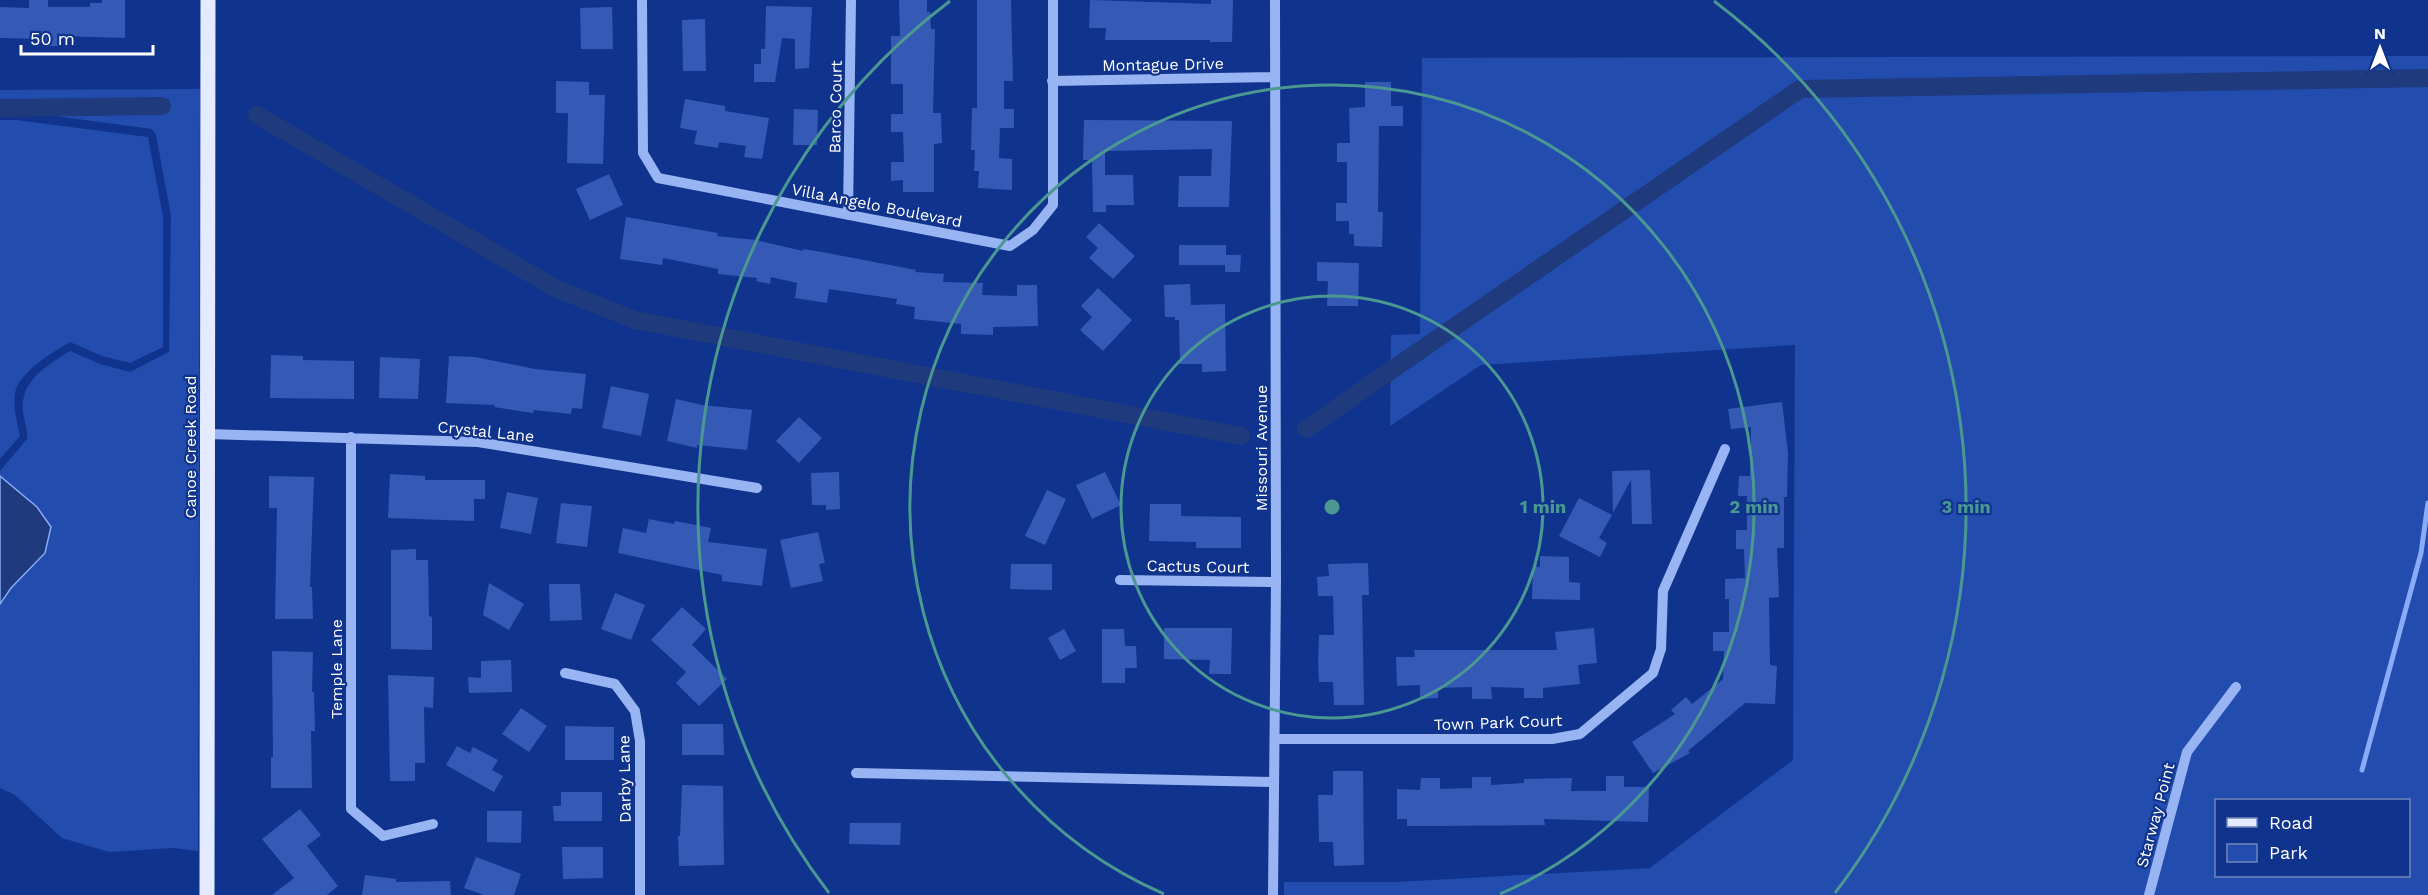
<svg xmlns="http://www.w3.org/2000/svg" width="2428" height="895" viewBox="0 0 2428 895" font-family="'Work Sans',sans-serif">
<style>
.green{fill:#224cad;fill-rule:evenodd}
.water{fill:#1f3a7d;stroke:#8aacf6;stroke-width:1.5}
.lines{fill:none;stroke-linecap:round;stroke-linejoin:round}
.stream{stroke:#8aacf6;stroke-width:5}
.canal{stroke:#1f3a7d;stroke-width:18}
.building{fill:#345ab5}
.minor{stroke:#98b4f2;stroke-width:10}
.major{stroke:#e4eaff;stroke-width:15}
.ring{fill:none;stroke:#4b9892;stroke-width:3}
.labels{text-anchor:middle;stroke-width:4.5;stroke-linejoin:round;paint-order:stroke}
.street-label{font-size:16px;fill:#fff;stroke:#10348d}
.centre{fill:#4b9892;stroke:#10348d;stroke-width:3}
.ring-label{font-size:18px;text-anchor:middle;font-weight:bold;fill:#4b9892;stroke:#10348d;stroke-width:4.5;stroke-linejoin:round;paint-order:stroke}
</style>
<rect width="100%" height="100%" fill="#10348d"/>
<path class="green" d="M2428 56V895H1284V882H1396L1650 868 1793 760 1795 345 1481 365 1390 426 1391 335 1420 334 1422 58ZM2216 800H2408V876H2216Z
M200 89 198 851 173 848 109 852 62 838 15 795 0 788V604L11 588 45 553 37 507 0 476V471L27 439C28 429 24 421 23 411 20 380 48 365 70 351L100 364 130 372 169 352 171 216 156 135 152 129 17 111H0V90Z
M0 120H16L148 137 163 216V347L130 363 102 356 70 342C53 352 19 372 15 393 13 407 17 422 20 436L0 459Z"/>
<path class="water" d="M0 476 37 507 51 527 45 553 11 588 0 604Z"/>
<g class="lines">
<path class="stream" d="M2362 770 2421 553 2428 503"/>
<path class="canal" d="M0 108 162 106
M257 115 557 289 635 320 1241 436
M1306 429 1800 89 2428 78"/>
</g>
<path class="building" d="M29 0H48V7H90V3H102V0H125V38L62 36V46H42V39L0 38V7L29 8Z
M899 0H927V12H930L931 29H935L933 113H941L942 143 934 144V192H903V180L891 181V162H904L903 132H891V114H903V84H891V36H900Z
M977 0H1011L1013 81H1004V109H1014V128H1000L999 158 1012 159V190L978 188 979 171H974L975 150H971L972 108H977Z
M1090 0 1211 4V0H1233L1232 42H1210V40H1105L1106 28H1089Z
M766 6 812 7 809 68 795 69V39L782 38 775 82H754V64H761V49H765Z
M612 7 613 49H581L580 8Z
M705 19 706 71H683L682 20Z
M556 81 589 82V95H605L603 164 567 163 568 113H556Z
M1365 82H1391V106H1403V126H1379L1378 212H1383L1382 247 1354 246V234H1349V221H1336V203H1347V162H1337V143H1350L1349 108 1365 107Z
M685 99 725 106V111L769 118 762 159 744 157 746 146 719 142 718 148 694 144 697 131 680 128Z
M794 109 818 110 817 145H793Z
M1084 120 1232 121 1229 207H1178L1179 176H1211L1212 149 1105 151V175H1133L1134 205H1106V212H1093L1092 160H1083Z
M609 174 623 205 590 220 576 189Z
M626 217 718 233 717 236 756 240 803 251V249L822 252 916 270 915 272 944 274 943 282 983 283 982 295 1017 296V285H1037L1038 326 993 327V335L961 334V324L914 319 915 307 896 304 897 299 829 289 827 303 795 298 797 283 771 277 770 284 756 281 757 278 718 274V269L663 258 662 265 620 259Z
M1099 223 1135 256 1113 279 1089 258 1098 248 1086 237Z
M1179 245H1226V255H1241L1240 272H1225V265H1179Z
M1317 262 1359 263 1358 306H1327L1328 281H1317Z
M1190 284 1191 305 1225 304 1226 371 1202 372V364H1180L1179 320H1175V317H1165L1164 285Z
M1098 288 1132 320 1103 351 1080 330 1092 317 1081 306Z
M271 355 303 356V360L354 361V399L270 398Z
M449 356 475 357 535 369 586 374 582 409 572 408 571 414 534 410 533 413 494 407 495 405 446 403Z
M380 357 420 359 418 399 379 398Z
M611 386 649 394 641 436 602 428Z
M676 399 702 405 752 410 747 450 697 445V448L667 441Z
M1782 402 1788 453 1787 497H1784V548H1777L1779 597 1769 598 1770 665 1777 666 1775 704 1745 703 1688 751 1690 753 1653 773 1632 742 1675 714 1671 710 1686 697 1692 704 1723 679 1724 651H1713V632H1729V599H1725V579L1745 578 1744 549H1736V530H1747V496H1738L1739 476H1750L1751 427 1731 429 1728 409Z
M799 417 822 438 799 463 776 441Z
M1650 470 1652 524H1632L1631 480 1613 513 1612 471Z
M839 472 840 509 826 510V505H812L811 473Z
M1105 472 1121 505 1092 519 1076 485Z
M390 474 425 476V480H485V499H474V521L388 518Z
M269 476 314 477 310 587H312L313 619H275L277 508H269Z
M1047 490 1066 499 1045 545 1025 536Z
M507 492 538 498 531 534 500 528Z
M1579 498 1612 515 1599 538 1607 543 1600 557 1559 536Z
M561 503 592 506 587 547 556 543Z
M1150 504H1181V516L1241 517V548H1196V542L1149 541Z
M649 519 674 524 675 521 711 528 708 542 767 549 762 586 722 581V575L618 553 623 528 646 533Z
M818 532 825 563 819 564 823 581 791 588 780 540Z
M416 549V560H428L429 616 432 617V650L391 649V550Z
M1540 556 1569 557V582L1580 583V600L1532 599 1533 566 1540 567Z
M1368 563 1369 595H1362L1364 705H1334L1333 682H1319L1318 663 1319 635H1334L1333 596H1318L1317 577 1329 576 1328 564Z
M1011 564H1052V590L1010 589Z
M489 583 524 604 509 630 483 615Z
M549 584H580L582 620 550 621Z
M615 593 645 605 631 640 601 629Z
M682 607 706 629 692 645 727 679 699 706 676 683 686 672 651 640Z
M1164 628H1232L1231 674H1209L1210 660 1164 659Z
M1594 628 1597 663 1578 665 1580 684 1543 688V698H1524V688L1491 687 1492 699H1472V687L1438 688V698L1420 699V685L1397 686 1396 657H1415L1414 650H1557L1555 632Z
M1064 629 1076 651 1060 660 1048 638Z
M1102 629H1124L1125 646H1136L1137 668H1125V683H1102Z
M272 651 313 652 312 692H314L315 731H311L312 788H271V757H273Z
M511 660 512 692 469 693 468 677 481 678V661Z
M388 675 434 677 433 708 424 707 425 763H415V781H390Z
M521 708 547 726 529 752 502 734Z
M682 724H723L724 755H682Z
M565 726 614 727V760H565Z
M457 746 470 753 473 747 498 760 492 770 503 776 494 792 446 765Z
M1333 771H1363L1364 865 1334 866 1333 842H1319L1318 795H1333Z
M1606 776H1624V787H1649L1648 822 1544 819 1545 825 1435 826H1407V819H1397V789L1420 790 1421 778H1440V789L1472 788V777H1491V785L1524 783V779L1572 778 1571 791H1606Z
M682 785 723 786 724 865 679 866 678 836H680Z
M561 792H602V821H554L553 806H561Z
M300 809 321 835 307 846 338 886 327 895H272L294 878 262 839Z
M487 811H522L521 843 487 842Z
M850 823H901L900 845 849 844Z
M562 847H603V878L563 879Z
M476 857 521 874 514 895H484L464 888Z
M365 875 396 879V882L450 881 451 895H362Z"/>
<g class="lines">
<path class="minor" d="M642 0 643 153 658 178 1010 246 1033 230 1053 205V0
M1052 81 1273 77
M848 215 851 0
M208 434 478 442 757 488
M351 437V809L383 836 433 824
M1120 580 1276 582
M565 673 615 684 635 711 640 741V895
M1275 739H1552L1580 734 1653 673 1661 649 1663 591 1725 449
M856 773 1274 782
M1273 895 1276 582 1275 0
M2149 895 2187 752 2236 687"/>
<path class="major" d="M207 895 208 0"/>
</g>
<g class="ring">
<circle cx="1332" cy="507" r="211"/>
<path d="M1164 894A422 422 0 1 1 1500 894"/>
<path d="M829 893A634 634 0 0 1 950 1M1714 1A634 634 0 0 1 1835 893"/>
</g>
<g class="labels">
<g class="street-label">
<text transform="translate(1163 64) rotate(-1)" y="6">Montague Drive</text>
<text transform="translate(835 107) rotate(-89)" y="6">Barco Court</text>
<text transform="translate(877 205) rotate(11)" y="6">Villa Angelo Boulevard</text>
<text transform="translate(486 431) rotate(6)" y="6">Crystal Lane</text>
<text transform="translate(190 447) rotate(-90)" y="6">Canoe Creek Road</text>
<text transform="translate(1261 448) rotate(-90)" y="6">Missouri Avenue</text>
<text transform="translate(1198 566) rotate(1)" y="6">Cactus Court</text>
<text transform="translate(336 669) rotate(-90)" y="6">Temple Lane</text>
<text transform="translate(1498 722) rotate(-2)" y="6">Town Park Court</text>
<text transform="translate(624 779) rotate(-91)" y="6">Darby Lane</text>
<text transform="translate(2155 815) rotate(-75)" y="6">Starway Point</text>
</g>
</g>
<circle cx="1332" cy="507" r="9" class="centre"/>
<g class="ring-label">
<text x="1543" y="513">1 min</text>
<text x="1754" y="513">2 min</text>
<text x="1966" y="513">3 min</text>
</g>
<rect x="2215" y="799" width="195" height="78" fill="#10348d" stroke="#7085bb" stroke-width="1.5"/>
<rect x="2227" y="818" width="30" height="9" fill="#e4eaff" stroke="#7085bb" stroke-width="1.5"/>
<text x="2269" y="829" font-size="18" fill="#ffffff">Road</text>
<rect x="2227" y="844" width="30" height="18" fill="#224cad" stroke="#7085bb" stroke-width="1.5"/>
<text x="2269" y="859" font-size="18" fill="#ffffff">Park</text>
<g transform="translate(2380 48)" stroke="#10348d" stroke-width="4.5" paint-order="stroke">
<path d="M0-4.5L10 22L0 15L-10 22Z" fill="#ffffff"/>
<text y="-9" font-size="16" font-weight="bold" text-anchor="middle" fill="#ffffff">N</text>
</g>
<path d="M21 45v9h132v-9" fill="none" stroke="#ffffff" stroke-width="3"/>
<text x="30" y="45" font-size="18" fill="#ffffff" stroke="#10348d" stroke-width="4.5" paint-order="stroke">50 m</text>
</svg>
